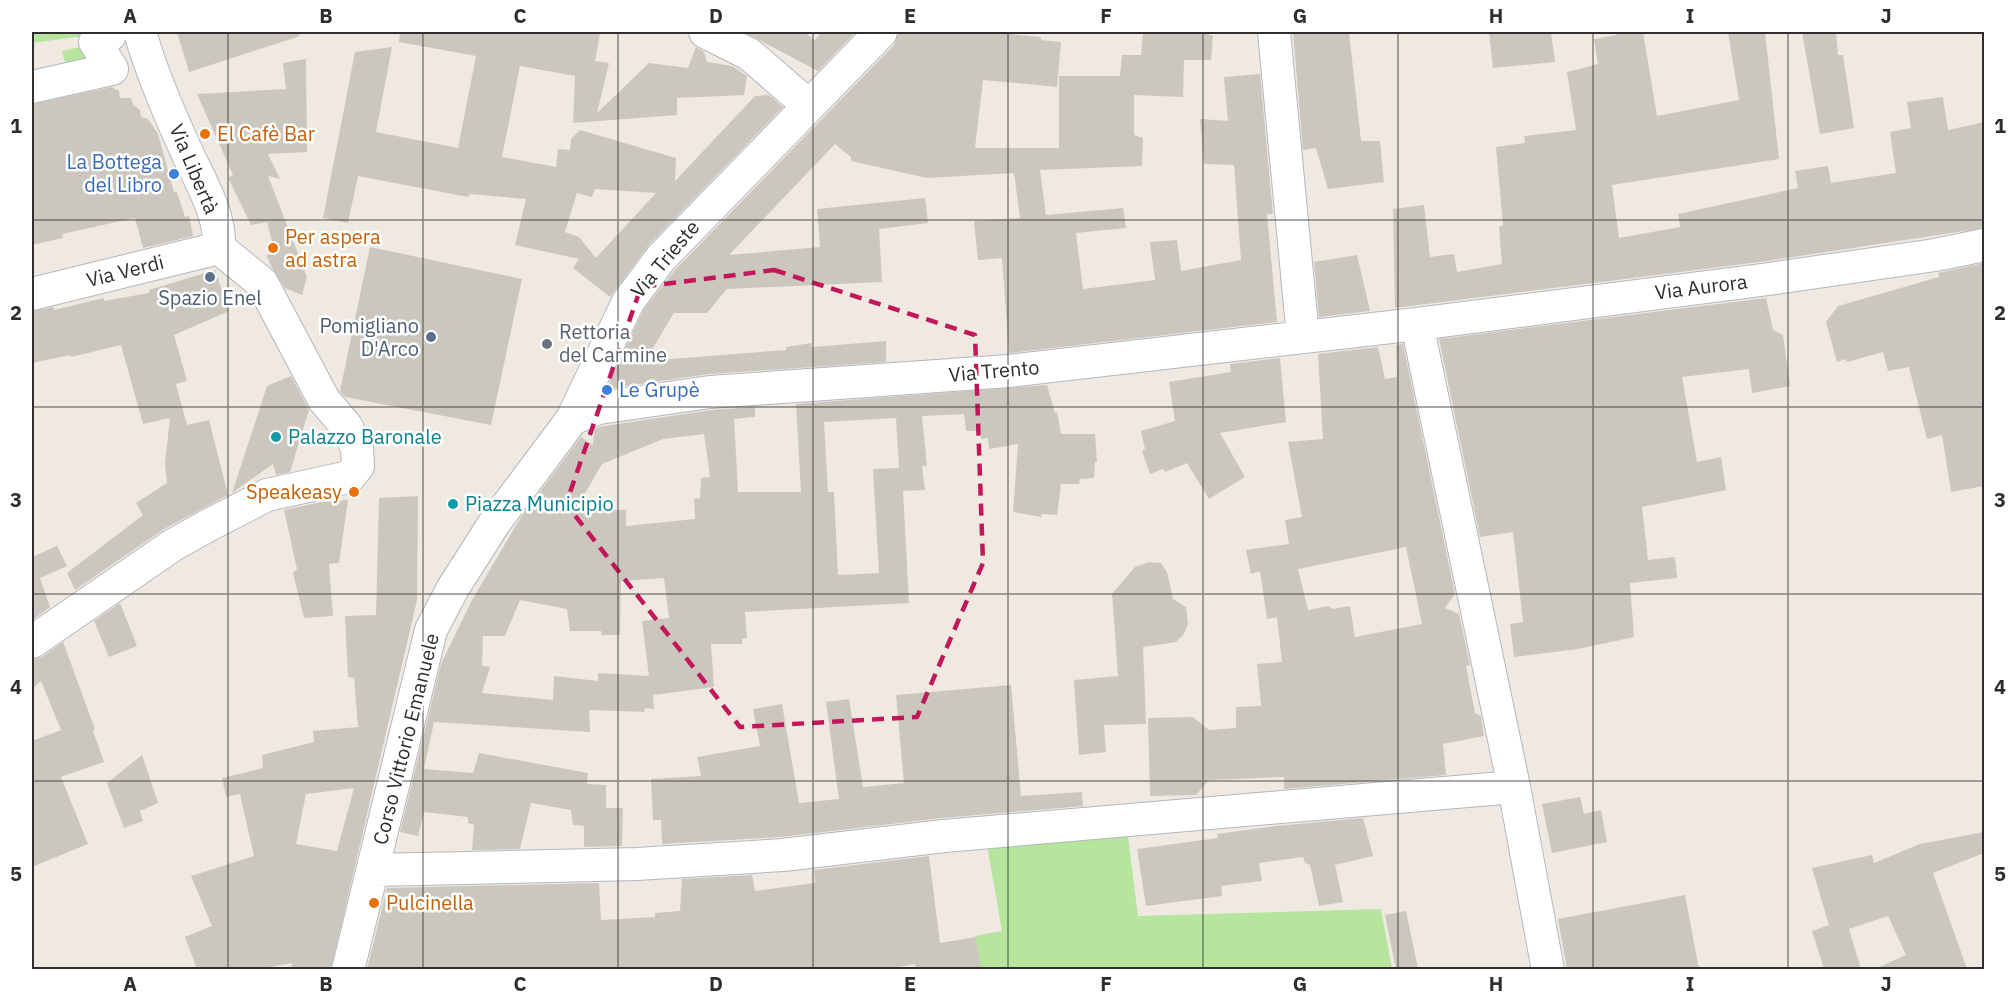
<svg xmlns="http://www.w3.org/2000/svg" width="2016" height="1001" viewBox="0 0 2016 1001" font-family="'IBM Plex Sans',sans-serif">
<style>
.green{fill:#b6e59e}
.building{fill:#cbc7bf;fill-rule:evenodd}
.lines{fill:none;stroke-linecap:round;stroke-linejoin:round}
.minor-casing{stroke:#b4b7c1;stroke-width:34}
.minor{stroke:#fff;stroke-width:32}
.marked{fill:none;stroke:#c2185b;stroke-width:4.5;stroke-dasharray:12 8;stroke-linejoin:round}
.grid{fill:none;stroke:#2e2e2e;stroke-width:1.5;stroke-opacity:0.55}
.food-dot{fill:#e8710a;stroke:#fff;stroke-width:2}
.shop-dot{fill:#3f7fe0;stroke:#fff;stroke-width:2}
.service-dot{fill:#5c6f8a;stroke:#fff;stroke-width:2}
.worship-dot{fill:#6b7280;stroke:#fff;stroke-width:2}
.culture-dot{fill:#0f9aa8;stroke:#fff;stroke-width:2}
.labels{text-anchor:middle;stroke-width:5;stroke-linejoin:round;paint-order:stroke}
.food-label{font-size:20px;fill:#c56008;stroke:#fff;text-anchor:start}
.shop-label{font-size:20px;fill:#366cbe;stroke:#fff;text-anchor:end}
.street-label{font-size:20px;fill:#2e2e2e;stroke:#fff}
.service-label{font-size:20px;fill:#4e5e75;stroke:#fff}
.worship-label{font-size:20px;fill:#5b616d;stroke:#fff;text-anchor:start}
.culture-label{font-size:20px;fill:#0d838f;stroke:#fff;text-anchor:start}
.neatline{fill:none;stroke:#2e2e2e;stroke-width:2}
.grid-label{font-size:20px;text-anchor:middle;font-weight:bold;fill:#2e2e2e}
</style>
<rect width="100%" height="100%" fill="#efe9e1"/>
<path class="green" d="M32 32H80L84 36 32 43Z
M89 45 101 70 69 77 62 51Z
M1127 829 1138 916 1381 909 1392 969H980L975 936 1002 931 986 839Z"/>
<path class="building" d="M177 32H299L300 36 189 72Z
M400 32H589L600 34 595 61 609 63 597 113 649 63 688 68 696 47 704 52 707 62 732 66 747 76 744 95 677 98V115L573 123 575 76 520 66 502 157 556 167 558 149 570 150 571 139 580 130 676 158 675 181 755 96 769 95 783 107 648 246 610 297 573 268 579 259 515 245 526 199 470 194 468 197 358 176 348 223 323 218 355 52 392 47 376 132 458 148 476 56 399 42ZM595 189 656 193 596 258 579 237 565 232 577 193 592 197Z
M744 32H804L815 40 822 32H856L818 71Z
M898 32H988L1041 37V40L1061 42 1057 87 983 80 975 148H1059V76H1120L1122 55H1141L1143 32H1202L1213 36 1211 60H1184L1183 97 1134 95V135L1143 138 1142 166 1040 170 1046 215 1123 208 1126 228 1076 233 1083 289 1155 280 1150 242 1177 240 1181 271 1241 260 1234 165 1204 164 1200 119 1228 121 1224 77 1260 74 1273 214H1267L1277 322 1009 353 1002 258 978 260 974 221 1020 218 1014 173 927 178 851 161V157L835 144 729 255 820 247 817 209 925 198 928 223 879 229 882 282 727 289 707 313H674L645 361 786 350V347L811 343 812 347 886 341V362L709 374 613 388 608 385 643 311 675 270 894 45Z
M1293 32H1349L1361 141H1380L1384 182 1328 189 1316 148 1303 150Z
M1489 32H1551L1555 62 1493 68Z
M1616 32H1643L1657 116 1739 100 1728 32H1765L1779 159 1612 185 1619 238 1680 227 1678 214 1798 188 1795 171 1828 166 1831 183 1896 173 1890 132 1911 128 1907 102 1943 97 1948 130 1984 122V228L1767 261 1395 308 1393 209 1424 205 1430 257 1454 254 1457 272 1502 264 1499 227 1503 225 1496 147 1525 143 1524 136 1576 130 1567 72 1598 64 1594 39 1617 35Z
M1802 32H1836L1838 55H1843L1854 128 1820 134Z
M306 59 307 152 268 154 280 179 268 176 307 277 302 295 285 288 272 268 266 255 275 253 267 222 251 225 228 178 233 175 197 94 286 89 283 63Z
M112 87 119 91 120 98H131L133 105 140 110 141 117 148 119 158 134 174 192H177L185 217 189 216 193 236 143 248 135 218 62 234 63 238 32 245V104Z
M370 247 522 279 491 425 345 397 340 391Z
M1357 255 1370 311 1319 317 1314 262Z
M1984 263V486L1951 492 1942 435 1927 439 1909 367 1888 371 1883 352 1847 362 1846 359 1837 362 1826 322 1838 306 1939 277 1938 273Z
M215 270 229 311 174 335 187 381 176 384 187 425 209 420 228 495 164 529 75 590 67 573 143 515 136 503 167 483 165 463 170 418 143 424 121 345 71 357 70 355 32 363V311L54 307V310L104 298V301L149 293V290Z
M1766 298 1773 330 1783 335 1790 386 1752 393 1749 369 1682 377 1697 462 1721 457 1726 490 1642 507 1648 560 1675 557 1677 578 1630 583 1634 637 1578 649 1514 657 1510 624 1523 622 1513 532 1480 537 1439 339Z
M1403 344 1455 594 1445 608 1459 614 1470 665 1466 666 1475 713 1481 716 1484 736 1443 744 1446 775 1284 789V777L1209 780 1196 795 1150 796 1148 718 1193 717 1209 730 1236 728V707L1261 706 1257 664 1282 662 1277 617 1267 619 1260 571 1251 574 1246 550 1289 544 1285 520 1302 517 1288 442 1323 439 1318 354 1378 347 1385 379 1397 377 1396 345ZM1406 547 1422 624 1355 637 1350 606 1333 609 1328 606 1308 610 1298 569Z
M1280 358 1286 422 1220 433 1245 477 1209 499 1187 463 1165 472 1163 469 1150 474 1142 451 1145 449 1141 431 1175 421 1169 382 1231 372 1230 364Z
M291 376 309 410 290 472 276 475 273 464 232 493 267 386Z
M1047 385 1055 413 1057 412 1061 434H1095L1097 462H1095L1094 478 1080 479 1079 484H1061L1057 515 1042 514 1041 517 1013 512 1018 444 989 449 988 438 981 439V431H966L964 414 922 416 927 466H922L925 490 903 491 909 603 745 612 747 638 742 639V644H711L714 687 653 695 654 709 645 708 644 712 589 710 590 732 434 722 424 769 473 773 479 753 588 773 587 784 606 785V808H623L622 846 584 847V826L573 825 571 810 531 803 520 849 472 850 474 825 468 823V817L424 812 418 836 400 832 441 664 472 600 521 517 581 437 593 445 594 429 604 426 712 410 755 407V417L734 419 738 492H801L796 404ZM896 418 899 468 873 469 879 573 838 575 834 492H828L824 422ZM704 434 710 477 701 478 700 498 694 499 695 519 626 526V510L576 509 602 464 663 439ZM664 578 669 618 642 621 649 676 598 673V681L554 676 553 700 482 693 490 667 482 666 483 636H505L520 600 567 609 570 631H601L602 635H620L621 581Z
M418 496 417 600 331 969H291L292 963 260 969H197L185 937 212 926 191 876 254 856 240 794 226 797 222 778 263 768 262 755 314 742 313 731 358 727 354 678 348 677 345 616 376 615 379 498ZM354 788 337 851 296 844 306 794Z
M348 500 339 563 329 564 333 616 304 618 293 573 297 569 284 510 321 502Z
M57 546 67 566 40 578 50 607 34 619 32 557Z
M1149 562 1161 563 1167 572 1173 599 1186 607 1188 624 1184 634 1176 642 1143 647 1146 724 1104 725 1106 752 1079 755 1074 680 1118 676 1112 594 1135 567Z
M120 603 137 646 109 657 94 621Z
M63 642 95 729 93 731 104 762 61 777 88 844 32 867V741L61 730 41 681 32 689V660L42 657Z
M1011 685 1021 796 1082 792 1083 806 942 818 781 837 662 844 661 820H653L651 779 701 776 697 757 760 746 753 709 782 704 799 803 839 799 826 702 849 699 863 787 904 783 896 695Z
M142 755 158 803 140 811 143 821 124 828 107 783Z
M1580 797 1584 814 1601 810 1607 842 1552 853 1542 804Z
M1363 818 1373 856 1335 865 1343 902 1319 906 1310 865 1305 863 1303 857 1259 863 1262 881 1221 886 1222 896 1146 906 1137 849 1218 838 1217 834 1276 826Z
M1984 832V853L1933 873 1967 969H1875L1906 955 1888 916 1849 929 1861 969H1824L1812 931 1829 925 1812 868 1872 855 1874 863 1920 844Z
M929 856 940 943 976 937 981 969H916L915 964 888 969H367L387 888 599 883 601 920 655 917V913L680 911 682 879 752 875 755 891 815 883 814 870Z
M1685 895 1699 969H1567L1558 919Z
M1406 911 1418 969H1396L1385 915Z"/>
<g class="lines">
<defs>
<path id="minor" d="M140 32C151 71 168 111 185 148 199 180 221 213 219 248
M705 32 749 54 808 105
M1274 32 1303 337
M32 87 112 69 95 42 110 35 109 32
M32 294 219 248
M1417 324 1514 787 1548 970
M572 419 599 408 710 392 1008 371 1417 324 1769 279 1935 255 1984 245
M32 642 173 545 209 525 267 495 349 477 358 466 357 448 346 426 324 400 262 283 219 248
M374 870 637 864 783 855 944 836 1514 787
M348 970 431 630 453 588 495 522 572 419 628 302 661 258 881 32"/>
</defs>
<use href="#minor" class="minor-casing"/>
<use href="#minor" class="minor"/>
</g>
<path class="marked" d="M774 270 975 335 983 563 917 717 740 727 566 504 641 287Z"/>
<path class="grid" d="M228 32V970M423 32V970M618 32V970M813 32V970M1008 32V970M1203 32V970M1398 32V970M1593 32V970M1788 32V970M32 220H1984M32 407H1984M32 594H1984M32 781H1984"/>
<g class="food-dot">
<circle cx="205" cy="134" r="6"/>
<circle cx="273" cy="248" r="6"/>
<circle cx="354" cy="492" r="6"/>
<circle cx="374" cy="903" r="6"/>
</g>
<g class="shop-dot">
<circle cx="174" cy="174" r="6"/>
<circle cx="607" cy="390" r="6"/>
</g>
<g class="service-dot">
<circle cx="210" cy="277" r="6"/>
<circle cx="431" cy="337" r="6"/>
</g>
<circle class="worship-dot" cx="547" cy="344" r="6"/>
<g class="culture-dot">
<circle cx="276" cy="437" r="6"/>
<circle cx="453" cy="504" r="6"/>
</g>
<g class="labels">
<g class="food-label">
<text x="217" y="141">El Cafè Bar</text>
<text x="285" y="244">Per aspera<tspan x="285" dy="23">ad astra</tspan></text>
<text x="342" y="499" text-anchor="end">Speakeasy</text>
<text x="386" y="910">Pulcinella</text>
</g>
<g class="shop-label">
<text x="162" y="169">La Bottega<tspan x="162" dy="23">del Libro</tspan></text>
<text x="619" y="397" text-anchor="start">Le Grupè</text>
</g>
<g class="street-label">
<text transform="translate(194 169) rotate(67)" y="7">Via Libertà</text>
<text transform="translate(665 259) rotate(-50)" y="7">Via Trieste</text>
<text transform="translate(125 271) rotate(-14)" y="7">Via Verdi</text>
<text transform="translate(1701 287) rotate(-7)" y="7">Via Aurora</text>
<text transform="translate(994 371) rotate(-5)" y="7">Via Trento</text>
<text transform="translate(406 739) rotate(-76)" y="7">Corso Vittorio Emanuele</text>
</g>
<g class="service-label">
<text x="210" y="305">Spazio Enel</text>
<text x="419" y="333" text-anchor="end">Pomigliano<tspan x="419" dy="23">D'Arco</tspan></text>
</g>
<g class="worship-label">
<text x="559" y="339">Rettoria<tspan x="559" dy="23">del Carmine</tspan></text>
</g>
<g class="culture-label">
<text x="288" y="444">Palazzo Baronale</text>
<text x="465" y="511">Piazza Municipio</text>
</g>
</g>
<rect width="2016" height="1001" fill="none" stroke="#ffffff" stroke-width="66"/>
<rect x="33" y="33" width="1950" height="935" class="neatline"/>
<g class="grid-label">
<text x="130" y="23">A</text>
<text x="326" y="23">B</text>
<text x="520" y="23">C</text>
<text x="716" y="23">D</text>
<text x="910" y="23">E</text>
<text x="1106" y="23">F</text>
<text x="1300" y="23">G</text>
<text x="1496" y="23">H</text>
<text x="1690" y="23">I</text>
<text x="1886" y="23">J</text>
<text x="16" y="133">1</text>
<text x="2000" y="133">1</text>
<text x="16" y="320">2</text>
<text x="2000" y="320">2</text>
<text x="16" y="507">3</text>
<text x="2000" y="507">3</text>
<text x="16" y="694">4</text>
<text x="2000" y="694">4</text>
<text x="16" y="881">5</text>
<text x="2000" y="881">5</text>
<text x="130" y="991">A</text>
<text x="326" y="991">B</text>
<text x="520" y="991">C</text>
<text x="716" y="991">D</text>
<text x="910" y="991">E</text>
<text x="1106" y="991">F</text>
<text x="1300" y="991">G</text>
<text x="1496" y="991">H</text>
<text x="1690" y="991">I</text>
<text x="1886" y="991">J</text>
</g>
</svg>
